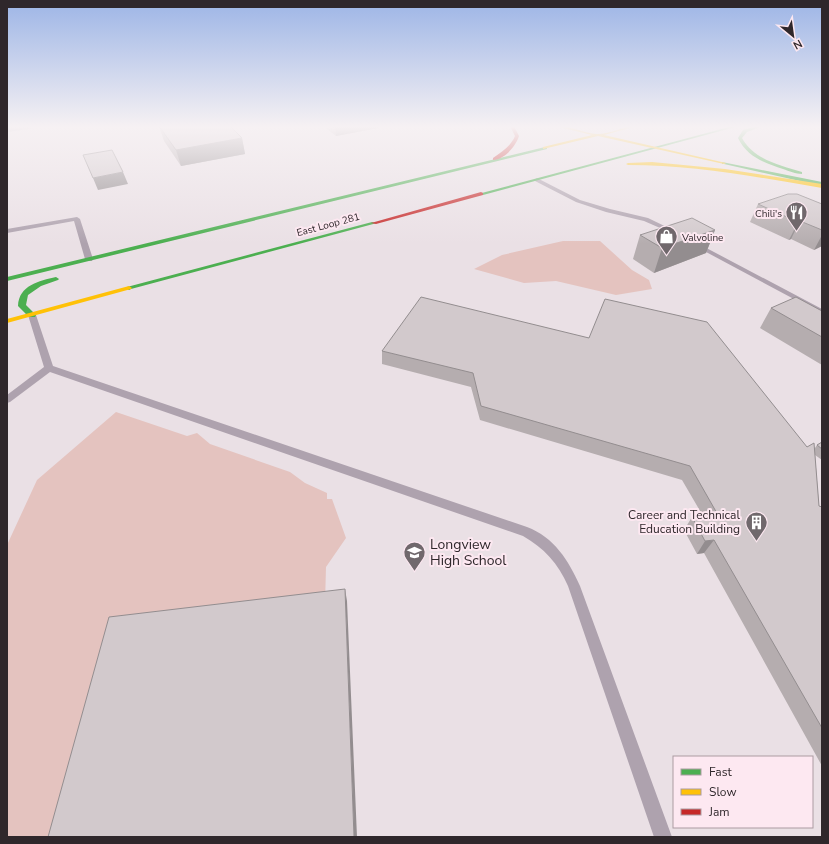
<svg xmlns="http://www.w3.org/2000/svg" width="829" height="844" viewBox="0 0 829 844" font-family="'Nunito Sans',sans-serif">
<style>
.green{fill:#e4c3bf}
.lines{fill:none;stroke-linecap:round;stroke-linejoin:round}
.lane{fill:#aea2ae;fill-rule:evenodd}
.street{fill:#aea2ae;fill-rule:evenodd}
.fast{fill:#4caf50;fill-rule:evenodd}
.slow{fill:#ffc107;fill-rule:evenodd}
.jam{fill:#c62828;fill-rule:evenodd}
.wall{fill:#b5adaf}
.shaded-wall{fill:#938d8f}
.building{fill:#d2c9cc;stroke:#938d8f}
.labels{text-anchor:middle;stroke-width:4;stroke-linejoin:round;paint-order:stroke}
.far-poi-label{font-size:10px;fill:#2f272b;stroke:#fde8f1;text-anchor:end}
.far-street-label{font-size:10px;fill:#2f272b;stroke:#fde8f1}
.poi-label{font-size:12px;fill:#2f272b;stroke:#fde8f1;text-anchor:end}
.near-poi-label{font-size:14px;fill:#2f272b;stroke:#fde8f1;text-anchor:start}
</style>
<rect width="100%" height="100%" fill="#eae0e5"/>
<path class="green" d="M563 241H600L632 270 649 280 652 289 616 295 556 281 524 283 474 269 502 255Z
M116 412 187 436 197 433 210 444 290 472 305 483 327 493V499H332L346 538 326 567 325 604 66 837H7V545L37 480Z"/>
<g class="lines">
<path class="lane" d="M537 178 580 200 610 209 648 218 679 233 674 234 644 221 606 212 576 202 535 181 534 180Z
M77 217 80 219 93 259 92 261H86L85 259 74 221 7 233V229Z
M695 242 822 309V314L693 245V243Z
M29 313H35L36 315 53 366 527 527C554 537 569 561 580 586L672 837H654L568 586C558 563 544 548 523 536L50 372 10 402 7 403V395L44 367 28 315Z"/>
<path class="street" d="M7 126H34L29 129 7 132Z"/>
<path class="fast" d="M733 126H739L483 195 478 194Z
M757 126H763L747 132 742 138C754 160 780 165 802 172V174C796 174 789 171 783 169 765 163 747 157 738 138L743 130Z
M545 147H547V149L7 281V277Z
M722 162 822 182V186L724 164H722Z
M372 222 377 223 131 289 129 290 126 288 127 287Z
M56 277 59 279 58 280 41 286 28 295 26 305 36 315 35 317H29L18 306C19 285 39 281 56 277Z"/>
<path class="slow" d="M555 126C569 125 583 133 597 134 611 134 624 126 637 126L604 135 726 163 724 164 598 136 543 149V147L592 135Z
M652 162 725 169 822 184V188C757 177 694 165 628 165L626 164 628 163Z
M129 286 132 288 131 289 7 323V319Z"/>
<path class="jam" d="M510 126H514L519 136C516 146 504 160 493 160V158C502 152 511 146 515 136Z
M481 192 483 193V195L376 224 371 223Z"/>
</g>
<path class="wall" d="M159 126 242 138 245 154 181 166 164 141Z
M323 126H378V128L336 136Z
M758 204H822V246L814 250 791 239 789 240 750 222Z
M715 230 706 253 654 273 633 259 640 235Z
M771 308 822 311V365L760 328Z
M382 351 807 447 815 448 817 445 822 442V460L815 455 819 506 822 507V766L704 553 697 554 684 530 692 517 703 516 682 480 480 420 471 387 382 364Z"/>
<path class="shaded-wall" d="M335 126H378V128L336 136Z
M242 138 245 154 181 166 176 150Z
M123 172 128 184 98 190 93 178Z
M800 221 791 239 789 240 798 222Z
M715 230 706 253 654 273 662 248Z
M822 235V246L814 250Z
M714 540 704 553 697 554 705 541Z
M345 589 347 601 357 837H354Z"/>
<path class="building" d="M159 126H230L242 138 176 150Z
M112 150 123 172 93 178 83 155Z
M788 194H797L822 204V230L800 221 798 222 758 204Z
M692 218 715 230 662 248 640 235Z
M421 297 589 338 605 299 707 322 807 447 814 443 819 506 822 507V728L714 540 705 541 692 517 718 515 690 466 481 406 473 373 382 351Z
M796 297 822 311V337L771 308Z
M822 442V449L817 445Z
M345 589 354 837H48L109 617Z"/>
<linearGradient id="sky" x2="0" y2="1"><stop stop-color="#9db5e6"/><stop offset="0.52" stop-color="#f6f1f3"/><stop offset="1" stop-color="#f6f1f3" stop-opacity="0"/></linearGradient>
<rect width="829" height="244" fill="url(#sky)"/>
<defs>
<symbol id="restaurant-pin" viewBox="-11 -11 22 30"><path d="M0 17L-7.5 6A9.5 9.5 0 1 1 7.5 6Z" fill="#70686c" stroke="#fde8f1"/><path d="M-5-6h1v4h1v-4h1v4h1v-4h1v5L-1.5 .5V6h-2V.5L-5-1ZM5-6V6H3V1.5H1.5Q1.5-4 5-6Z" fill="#fff"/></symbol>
<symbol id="shop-pin" viewBox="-11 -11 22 30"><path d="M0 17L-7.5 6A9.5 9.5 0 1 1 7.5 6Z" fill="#70686c" stroke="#fde8f1"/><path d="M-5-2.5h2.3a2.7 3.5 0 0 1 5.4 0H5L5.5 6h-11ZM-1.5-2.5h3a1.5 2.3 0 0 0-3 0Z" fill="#fff"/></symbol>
<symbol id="building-pin" viewBox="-11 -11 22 30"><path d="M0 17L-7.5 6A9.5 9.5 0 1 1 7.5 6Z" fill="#70686c" stroke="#fde8f1"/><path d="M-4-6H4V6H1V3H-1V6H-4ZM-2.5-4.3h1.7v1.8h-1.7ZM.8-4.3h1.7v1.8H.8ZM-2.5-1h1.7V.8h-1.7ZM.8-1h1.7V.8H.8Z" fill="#fff"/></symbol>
<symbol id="school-pin" viewBox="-11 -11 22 30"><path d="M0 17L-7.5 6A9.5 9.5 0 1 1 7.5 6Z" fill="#70686c" stroke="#fde8f1"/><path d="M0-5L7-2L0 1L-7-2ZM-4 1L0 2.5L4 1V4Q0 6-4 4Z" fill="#fff"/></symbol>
</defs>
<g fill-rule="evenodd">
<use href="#restaurant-pin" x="784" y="200" width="25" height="34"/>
<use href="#shop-pin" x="654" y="224" width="25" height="34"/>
<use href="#building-pin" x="744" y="510" width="25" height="34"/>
<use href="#school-pin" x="402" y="540" width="25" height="34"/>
</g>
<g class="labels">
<g class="far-poi-label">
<text x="782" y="217">Chili's</text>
<text x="682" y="241" text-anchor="start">Valvoline</text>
</g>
<g class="far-street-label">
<text transform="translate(328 224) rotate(-15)" y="4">East Loop 281</text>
</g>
<g class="poi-label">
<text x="740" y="519">Career and Technical<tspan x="740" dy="14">Education Building</tspan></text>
</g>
<g class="near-poi-label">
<text x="430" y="549">Longview<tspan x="430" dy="16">High School</tspan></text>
</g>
</g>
<rect width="829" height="844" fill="none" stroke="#2f272b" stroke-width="16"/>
<rect x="673" y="756" width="140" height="72" fill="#fde8f1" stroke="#ab9ba2"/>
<rect x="681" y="769" width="20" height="6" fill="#4caf50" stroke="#ab9ba2"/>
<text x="709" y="776" font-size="12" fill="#2f272b">Fast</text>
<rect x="681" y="789" width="20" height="6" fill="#ffc107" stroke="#ab9ba2"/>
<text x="709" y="796" font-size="12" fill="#2f272b">Slow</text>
<rect x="681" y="809" width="20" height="6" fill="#c62828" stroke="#ab9ba2"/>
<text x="709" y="816" font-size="12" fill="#2f272b">Jam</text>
<g transform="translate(793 36) rotate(151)" stroke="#fde8f1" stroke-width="3" paint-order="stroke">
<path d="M0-3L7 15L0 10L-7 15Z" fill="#2f272b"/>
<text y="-6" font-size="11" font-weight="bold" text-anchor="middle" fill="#2f272b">N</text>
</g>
</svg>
